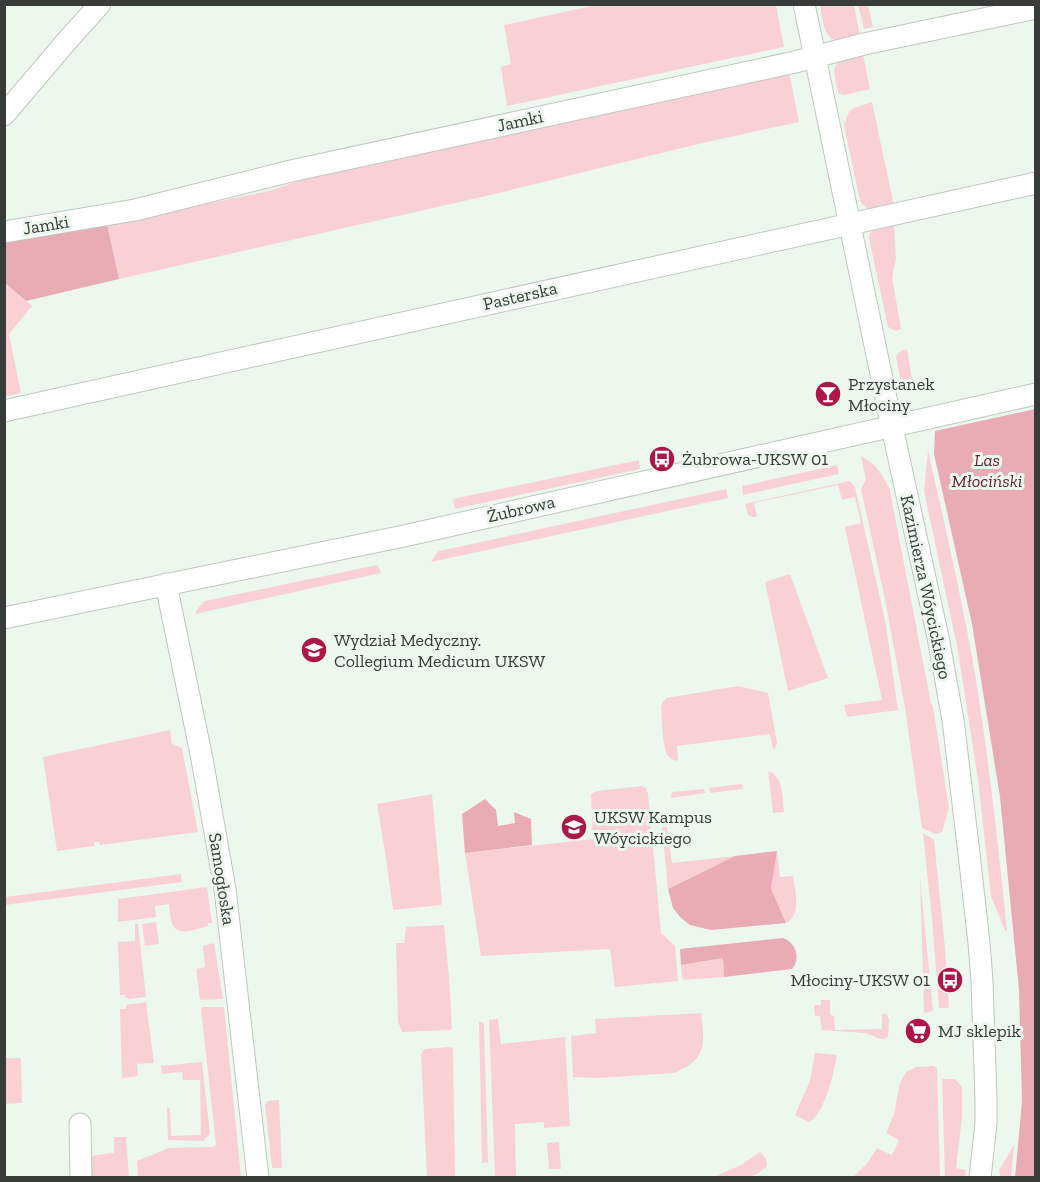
<svg xmlns="http://www.w3.org/2000/svg" width="1040" height="1182" viewBox="0 0 1040 1182" font-family="'Zilla Slab',serif">
<style>
.green{fill:#f9d1d5}
.forest{fill:#e9acb4}
.lines{fill:none;stroke-linecap:round;stroke-linejoin:round}
.minor-casing{stroke:#bdc8bd;stroke-width:23}
.minor{stroke:#fff;stroke-width:21}
.labels{text-anchor:middle;stroke-width:6;stroke-linejoin:round;paint-order:stroke}
.street-label{font-size:18px;fill:#373c38;stroke:#ecf8ed}
.poi-label{font-size:18px;fill:#373c38;stroke:#ecf8ed;text-anchor:start}
.park-label{font-size:18px;font-style:italic;fill:#631c2d;stroke:#ecf8ed}
</style>
<rect width="100%" height="100%" fill="#ecf8ed"/>
<path class="green" d="M601 4 776 5 784 47 507 106 501 67 511 64 504 25Z
M820 5H854L860 36C853 37 842 41 835 40 823 37 822 14 820 5Z
M858 5H868L873 27 864 29Z
M863 54 870 89 845 95 839 94C830 62 832 62 863 54Z
M789 72 799 122 707 142 486 196 119 279 107 224 269 191 317 175Z
M872 102 894 206C880 209 869 215 860 201L844 125 849 112 854 108Z
M894 223 896 259 892 277 901 329 896 331 888 327 869 238C871 224 882 225 894 223Z
M5 283 32 306 9 334 21 393 5 397Z
M907 349 912 380 901 383 896 356 901 351Z
M928 451C946 530 965 611 978 692 990 771 999 851 1007 931H1005L991 896 978 780 958 651 924 491Z
M861 456C876 464 884 475 890 491L931 703 933 707 949 808 942 832 935 834 922 828 905 708 885 599 861 489 866 479Z
M639 460 640 469 455 509 453 499Z
M837 465 839 474 743 495 742 486Z
M850 481 855 487 886 625 898 710 847 717 844 705 882 700 845 527 861 523 855 497 842 500 838 485 754 503 757 515 756 517H753L748 515 745 504Z
M726 489 728 498 431 562 435 555 439 551Z
M377 565 379 568 381 573 195 614 198 608 205 601Z
M790 574 828 678 788 691 765 582Z
M738 686 768 693 777 743 775 749H773L770 734 677 746 678 761C675 760 672 760 669 757 662 750 662 717 661 707L663 702 666 698Z
M170 730 172 744 182 748 198 832 100 845 99 842H94V846L57 851 43 757Z
M768 771C784 776 782 797 784 812L773 813Z
M741 784 743 786 742 789 710 793 709 788Z
M642 786 646 788 648 794 661 933 675 946 678 981 615 987 610 949 481 956 465 853 593 839 591 794 597 791Z
M704 789 705 793 672 798 671 796 672 792Z
M432 794 442 903 441 905 393 910 386 858 377 804Z
M662 827H667L672 863 735 856 668 889Z
M923 833 934 840 945 948 949 1005 948 1008H939L932 919Z
M777 851 780 877 793 876C795 891 802 915 786 923L771 889Z
M181 874 182 882 5 905V897Z
M920 877 933 1011 924 1013Z
M207 887 212 923H208V926C198 928 178 938 172 924 170 918 170 910 169 904L155 906 156 917 118 922V899Z
M156 922 159 944 145 946 142 924Z
M135 924H138L146 997 128 999V998H125V995H120L118 945V942L135 941Z
M444 925 449 977 452 1028 450 1030 402 1032 398 1022 396 943H404L406 927Z
M214 943 223 999 202 1000 200 999 196 969 205 967 203 946Z
M723 958 724 977 684 980 682 977 681 965Z
M821 1000H830V1015L834 1016 835 1030 882 1029V1014H886L889 1019 888 1037C880 1043 873 1034 865 1033L822 1030 820 1016H815L814 1005H821Z
M146 1002 154 1063 137 1064 138 1076 122 1078 120 1009H126V1005Z
M203 1007H224L241 1177H138L137 1161 169 1148 213 1147 216 1145 201 1009Z
M701 1013C705 1045 707 1059 674 1073L599 1078 573 1077 571 1036 596 1033 595 1019Z
M498 1019 501 1044 565 1037 570 1126 544 1128V1122L515 1124 516 1177H495L489 1020Z
M479 1022H482L484 1024 488 1162 482 1163Z
M450 1047 453 1049 455 1177H427L421 1054 425 1049Z
M815 1053 837 1055C834 1072 825 1114 809 1122L795 1115 810 1081Z
M5 1058H21L22 1103 5 1104Z
M202 1062 210 1134 203 1141 168 1140 167 1108H170L171 1136 201 1135 200 1080H183L182 1072 162 1074 161 1066Z
M934 1066 937 1069 940 1177H853L868 1162 877 1148 892 1155 899 1140 886 1133 894 1114 900 1083 906 1072 916 1067Z
M942 1079H955L962 1087V1117L956 1168 966 1170 965 1177H945Z
M279 1100 282 1168H272L265 1104 267 1101Z
M114 1137H126L129 1177 86 1178 90 1158 96 1155 114 1153Z
M559 1142 561 1169H549L547 1143Z
M1014 1145 1011 1177H1000L999 1170Z
M760 1152 766 1159 767 1166C751 1182 737 1178 717 1177L716 1176 741 1165Z"/>
<path class="forest" d="M107 224 119 279 26 301 5 283 4 239Z
M1035 409 1036 1177 1015 1178 1022 1101 1019 990 1000 797 972 624 934 454 935 431Z
M485 799 496 810 498 826 515 823 514 812 531 819 532 845 465 853 462 814Z
M777 851 771 889 786 923 711 930 690 925 680 917 673 908 668 889 735 856Z
M783 938C796 942 801 959 792 969L724 977 723 958 681 965 680 949Z"/>
<g class="lines">
<defs>
<path id="minor" d="M804 4 892 427 938 637 953 720 968 845 979 943 982 981 986 1100V1123L980 1178
M4 115 66 42 100 4
M4 232 135 210 291 171 795 62 864 44 1036 8
M4 411 1036 183
M166 584 202 759 225 889 258 1178
M4 618 404 536 1036 394
M80 1124 81 1178"/>
</defs>
<use href="#minor" class="minor-casing"/>
<use href="#minor" class="minor"/>
</g>
<defs>
<symbol id="bar-disc" viewBox="-11 -11 22 22"><circle r="9.5" fill="#ab1847" stroke="#ecf8ed"/><path d="M-6-5H6L.8 .8V4.5H3.5V6h-7V4.5H-.8V.8Z" fill="#fff"/></symbol>
<symbol id="bus-disc" viewBox="-11 -11 22 22"><circle r="9.5" fill="#ab1847" stroke="#ecf8ed"/><path d="M-5-6H5V4H4V6H2V4H-2V6H-4V4H-5ZM-3.5-4V0h7V-4ZM-3.5 1.2v1.5H-2V1.2ZM2 1.2v1.5H3.5V1.2Z" fill="#fff"/></symbol>
<symbol id="university-disc" viewBox="-11 -11 22 22"><circle r="9.5" fill="#ab1847" stroke="#ecf8ed"/><path d="M0-5L7-2L0 1L-7-2ZM-4 1L0 2.5L4 1V4Q0 6-4 4Z" fill="#fff"/></symbol>
<symbol id="supermarket-disc" viewBox="-11 -11 22 22"><circle r="9.5" fill="#ab1847" stroke="#ecf8ed"/><path d="M-6-5.5h2.5l.6 2H6L4.5 2H-2.5L-4.4-4H-6ZM-1.5 3.2a1.3 1.3 0 1 0 .1 0ZM3 3.2a1.3 1.3 0 1 0 .1 0Z" fill="#fff"/></symbol>
</defs>
<g fill-rule="evenodd">
<use href="#bar-disc" x="813" y="379" width="30" height="30"/>
<use href="#bus-disc" x="647" y="444" width="30" height="30"/>
<use href="#university-disc" x="299" y="635" width="30" height="30"/>
<use href="#university-disc" x="559" y="812" width="30" height="30"/>
<use href="#bus-disc" x="935" y="965" width="30" height="30"/>
<use href="#supermarket-disc" x="903" y="1016" width="30" height="30"/>
</g>
<g class="labels">
<g class="street-label">
<text transform="translate(520 121) rotate(-12)" y="6">Jamki</text>
<text transform="translate(46 225) rotate(-9)" y="6">Jamki</text>
<text transform="translate(520 296) rotate(-13)" y="6">Pasterska</text>
<text transform="translate(521 509) rotate(-13)" y="6">Żubrowa</text>
<text transform="translate(926 587) rotate(78)" y="6">Kazimierza Wóycickiego</text>
<text transform="translate(222 879) rotate(81)" y="6">Samogłoska</text>
</g>
<g class="poi-label">
<text x="848" y="390">Przystanek<tspan x="848" dy="21">Młociny</tspan></text>
<text x="682" y="465">Żubrowa-UKSW 01</text>
<text x="334" y="646">Wydział Medyczny.<tspan x="334" dy="21">Collegium Medicum UKSW</tspan></text>
<text x="594" y="823">UKSW Kampus<tspan x="594" dy="21">Wóycickiego</tspan></text>
<text x="930" y="986" text-anchor="end">Młociny-UKSW 01</text>
<text x="938" y="1037">MJ sklepik</text>
</g>
<g class="park-label">
<text x="987" y="466">Las<tspan x="987" dy="21">Młociński</tspan></text>
</g>
</g>
<rect width="1040" height="1182" fill="none" stroke="#373c38" stroke-width="12"/>
</svg>
